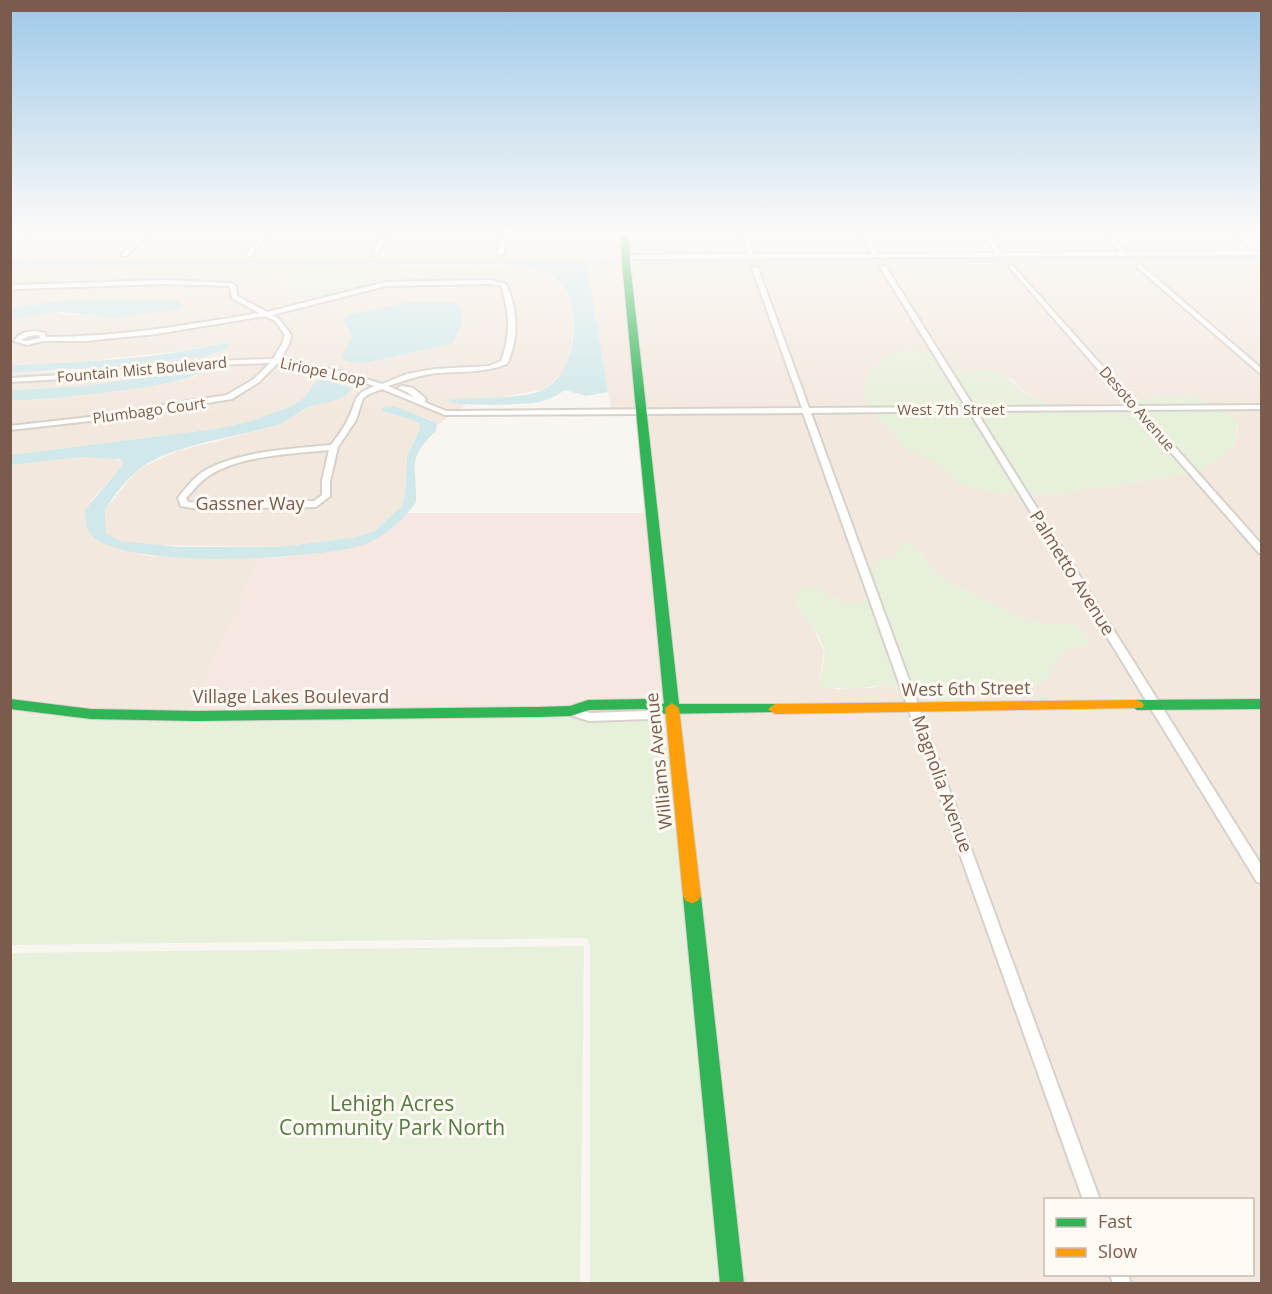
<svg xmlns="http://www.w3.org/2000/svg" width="1272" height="1294" viewBox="0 0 1272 1294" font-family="'Open Sans',sans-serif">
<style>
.residential{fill:#f2e8de;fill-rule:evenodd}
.commercial{fill:#f6e8e1}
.green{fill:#e7f0db}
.water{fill:#d0e8ea}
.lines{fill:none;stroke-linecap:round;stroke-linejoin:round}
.canal{fill:#d0e8ea;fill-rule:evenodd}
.street-casing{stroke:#d7d1cb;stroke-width:4}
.fast-casing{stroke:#d9d2cb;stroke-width:2}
.slow-casing{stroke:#d9d2cb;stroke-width:2}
.street{fill:#fefefd;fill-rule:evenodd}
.fast{fill:#30b455;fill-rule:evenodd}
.slow{fill:#ff9f0a;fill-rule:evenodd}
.labels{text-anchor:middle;stroke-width:6;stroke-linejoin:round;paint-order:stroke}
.far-street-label{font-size:15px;fill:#7a5c4d;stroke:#fffaf3}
.street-label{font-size:18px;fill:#7a5c4d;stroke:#fffaf3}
.near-park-label{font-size:21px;fill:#537a41;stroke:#fffaf3}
</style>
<rect width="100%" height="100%" fill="#f9f5f0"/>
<path class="residential" d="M10 234H622L637 413H612L585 259 11 260Z
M629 234H741L746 253 633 255 628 254Z
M750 234H860V235L804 236 807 245 837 244 841 254H811L772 245 775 254H755Z
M991 235H1020L1026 243H1079L1089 253H1005Z
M1261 254V1283H742L629 260ZM918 351 944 360 950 367 960 373 1012 379 1020 389 1045 403 1072 406 1121 403 1162 397 1196 398 1221 408 1238 429 1235 444 1219 459 1196 473 1053 494 997 493 976 488 955 481 933 461 899 437 875 415 865 400V392L898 352ZM921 553 932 569 950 584 992 602 1017 618 1049 624H1077L1090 643 1067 649 1053 666 1049 676 1009 690 935 693 882 685 871 688 836 689 819 682 824 651 810 621 796 604 831 596 842 603H861L869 594 882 561ZM1046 1200H1252V1274H1046Z
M397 264V266L519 265 541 271 557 281 565 289 573 312 572 342 565 370 545 389 461 405H466L437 425 432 420 389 406 386 413 414 420 419 423 420 428 407 457 405 494 402 506 374 531 356 537 279 547 141 545 118 541 106 533 105 510 137 470 177 451 277 426 309 407 339 398 315 382 305 397 294 405 252 421 215 429 11 455V400L85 395 179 381 196 376 197 372 185 371 85 386 11 390V373L59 372 207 356 217 353 223 343 182 351 77 362 11 365V319L47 313 92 316 182 302 162 300 85 301 44 303 11 309V266ZM365 278 367 283 343 291H290L283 283ZM453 302 461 320 457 336 451 344 361 364 346 361 343 357 352 337 343 319 405 303Z
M82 457H112L123 462 122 466 91 501 94 538 128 551 148 556 260 558 190 715H11V465Z"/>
<path class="commercial" d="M408 513H647L666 710 190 715 260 558 287 557 380 537 393 528Z"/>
<path class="green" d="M872 234H982L996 253 882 254Z
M990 234H1098L1117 253H1089L1079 243H1026L1019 235Z
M1141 234H1182L1192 242 1229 243 1243 252 1129 253 1119 242H1149Z
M804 235H860L870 253 841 254 837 244 808 245 811 254H775L772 245H807Z
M306 267 364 268 368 270 365 278 367 283C342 291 315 302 289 293 284 272 276 270 306 267Z
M921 351 938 356 950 367 960 372 977 369 1005 374 1020 390 1045 403 1062 406 1096 405 1162 397H1183L1197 398 1221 408 1238 423 1235 444 1219 459 1196 473 1053 494 997 493 976 488 955 481 933 461 902 446C894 427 872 420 865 400 863 394 865 387 864 381 882 356 890 350 921 351Z
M901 542 915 545 932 569 950 584 992 602 1017 618 1049 624H1077L1090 643 1067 649 1053 666 1049 676 1040 683 1026 689 935 693 882 685 854 689 819 687C819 675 826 661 824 649 819 628 798 615 794 595L802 587 818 589 842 603H861C873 589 865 571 876 563 879 560 889 558 894 557Z
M666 710 722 1283H590V947L587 938 11 945V715L56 716Z
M584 946 580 1283H11V953Z"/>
<path class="water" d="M586 259 608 392 586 396 565 390C558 395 547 400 539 402 527 405 457 407 448 401L450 399C474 397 525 400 545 389 575 372 581 317 565 289 554 271 526 265 508 264L10 266 11 260Z
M162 300H177L183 305 178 309 168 311 113 318 62 312 11 319V309C59 297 113 300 162 300Z
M453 302 459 304C465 318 460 333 451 344L361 364 346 361 342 357 352 337 343 318 349 315 405 303Z
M223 343 230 344 227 349 207 356 112 367 11 373V365C81 362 154 360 223 343Z
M185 371 198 373C183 387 37 401 11 400V390L85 386Z
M319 380 331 381 352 388C344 401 325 402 311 406 298 411 288 422 275 426 239 436 164 446 137 471 125 481 113 496 105 510L106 533 119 541 180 547H279L357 537 374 531 402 506 405 494 407 457 420 428 419 423C408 416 393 417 382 410L383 407 394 406 437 423 436 431C406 459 417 464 416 502 403 521 385 537 363 545 321 559 115 572 89 532 85 526 86 517 85 510L122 466 123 462 120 459 82 457 11 465V455L215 429 252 421 294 405 305 397 315 382Z"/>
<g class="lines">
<path class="canal" d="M1262 257V261L638 264 635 262 638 260Z
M572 260H612L615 262 612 264 570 263 569 262Z"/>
<defs>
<path id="street" d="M21 234H28L10 248V243Z
M143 234H149L126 256H122V254Z
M262 234H268L251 256H247L246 255Z
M381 234H387L377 255 372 256Z
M502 234H508L503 254 500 256 497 254Z
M742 234H748L753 254H872L862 234H868L878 254 996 253 982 234H988L1002 253 1120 252 1102 234H1108L1126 252 1243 251 1222 234H1229L1250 251H1262V255L625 259 622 257 625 255 748 254Z
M883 265 886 267 974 407 1130 406 1010 268 1009 267 1012 265 1138 406 1262 405V409L1142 410 1262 545V554L1259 553 1134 410 976 411 1262 866V883L1257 882 969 411 811 413 1100 1200H1083L803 413 445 415 382 389 369 394 363 398 356 420 338 447 330 481V496L316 507 198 509 181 506 178 498C185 489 194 477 204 471 238 451 292 449 331 445 337 437 344 428 348 419 358 400 351 395 375 386L339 375 277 364 259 382 232 399 90 421 10 430V426L90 417 227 395 254 379 270 363 181 366 96 377 10 382V378L96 373 181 362 273 359 282 344 285 335 275 321 265 316 156 334 85 341H43L27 345 14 341C21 330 34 330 45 333L46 337C118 337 188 325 259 313L232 298 230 287 228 286 166 284 16 289 10 292V287L15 285 166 280 231 283 236 286 237 296 267 312 386 282 490 280 506 284C518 310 519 338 507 364 484 373 462 371 438 373 421 374 404 381 388 386L415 398 407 392 398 388 402 386 413 388 425 398 426 400 424 402 446 411 802 408 752 268 755 266 758 268 809 408 966 407 880 267ZM490 284 501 286C510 313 511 334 501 361L489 366 435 369 407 374 382 384 340 371 280 360 289 344 291 335 279 319 272 315 386 286ZM39 335 40 338 27 341 21 340 29 336ZM329 450 322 481V495L314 501 198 503 188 502 186 498C194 490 200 481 210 475 242 455 292 454 329 450Z
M1137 265H1141L1262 369V375L1137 267Z
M656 705 662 709 653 718 649 719 589 721 567 714 565 711 571 707 590 713 646 711Z
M1110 1274H1128L1131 1284H1113Z"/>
<path id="fast" d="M621 234H629L630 263 679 704H775L780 706 782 709 780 712 656 714 645 709 589 710 571 716 537 717 197 721 91 719 10 709V699L91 709 197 711 537 707 570 706 588 700 648 699 664 704 622 263Z
M1262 699V709L1137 710 1130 705 1137 700Z
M692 889 698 891 701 896 744 1284H720L683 896 686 891Z"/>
<path id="slow" d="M1137 700 1142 702 1144 705 1142 708 775 714 768 709 775 704Z
M672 703 679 708 701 896 698 901 692 903 686 901 683 896 665 708Z"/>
</defs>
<use href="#street" class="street-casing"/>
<use href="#fast" class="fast-casing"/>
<use href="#slow" class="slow-casing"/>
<use href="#street" class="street"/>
<use href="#fast" class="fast"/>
<use href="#slow" class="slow"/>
</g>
<linearGradient id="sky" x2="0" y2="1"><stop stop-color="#9ec9e9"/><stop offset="0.56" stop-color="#fcfaf8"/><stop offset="1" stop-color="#fcfaf8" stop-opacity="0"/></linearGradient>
<rect width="1272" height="415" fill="url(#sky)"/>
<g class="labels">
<g class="far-street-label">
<text transform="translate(142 370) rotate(-5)" y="5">Fountain Mist Boulevard</text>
<text transform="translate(323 372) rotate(12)" y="5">Liriope Loop</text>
<text transform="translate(1137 409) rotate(49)" y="5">Desoto Avenue</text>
<text x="951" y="415">West 7th Street</text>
<text transform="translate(149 411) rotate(-8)" y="5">Plumbago Court</text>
</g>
<g class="street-label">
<text x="250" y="510">Gassner Way</text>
<text transform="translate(1072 573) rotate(58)" y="6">Palmetto Avenue</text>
<text transform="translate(966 689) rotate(-1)" y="6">West 6th Street</text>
<text x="291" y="703">Village Lakes Boulevard</text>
<text transform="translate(659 761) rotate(-96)" y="6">Williams Avenue</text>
<text transform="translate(942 784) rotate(70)" y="6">Magnolia Avenue</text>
</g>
<g class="near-park-label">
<text x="392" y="1111">Lehigh Acres<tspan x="392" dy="24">Community Park North</tspan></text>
</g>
</g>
<rect width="1272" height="1294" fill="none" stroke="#7a5c4d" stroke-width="24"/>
<rect x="1044" y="1198" width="210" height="78" fill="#fffaf3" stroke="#cabbb1" stroke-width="1.5"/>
<rect x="1056" y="1218" width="30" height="9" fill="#30b455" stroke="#cabbb1" stroke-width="1.5"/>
<text x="1098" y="1228" font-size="18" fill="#7a5c4d">Fast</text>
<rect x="1056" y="1248" width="30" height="9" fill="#ff9f0a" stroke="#cabbb1" stroke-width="1.5"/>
<text x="1098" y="1258" font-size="18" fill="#7a5c4d">Slow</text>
</svg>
